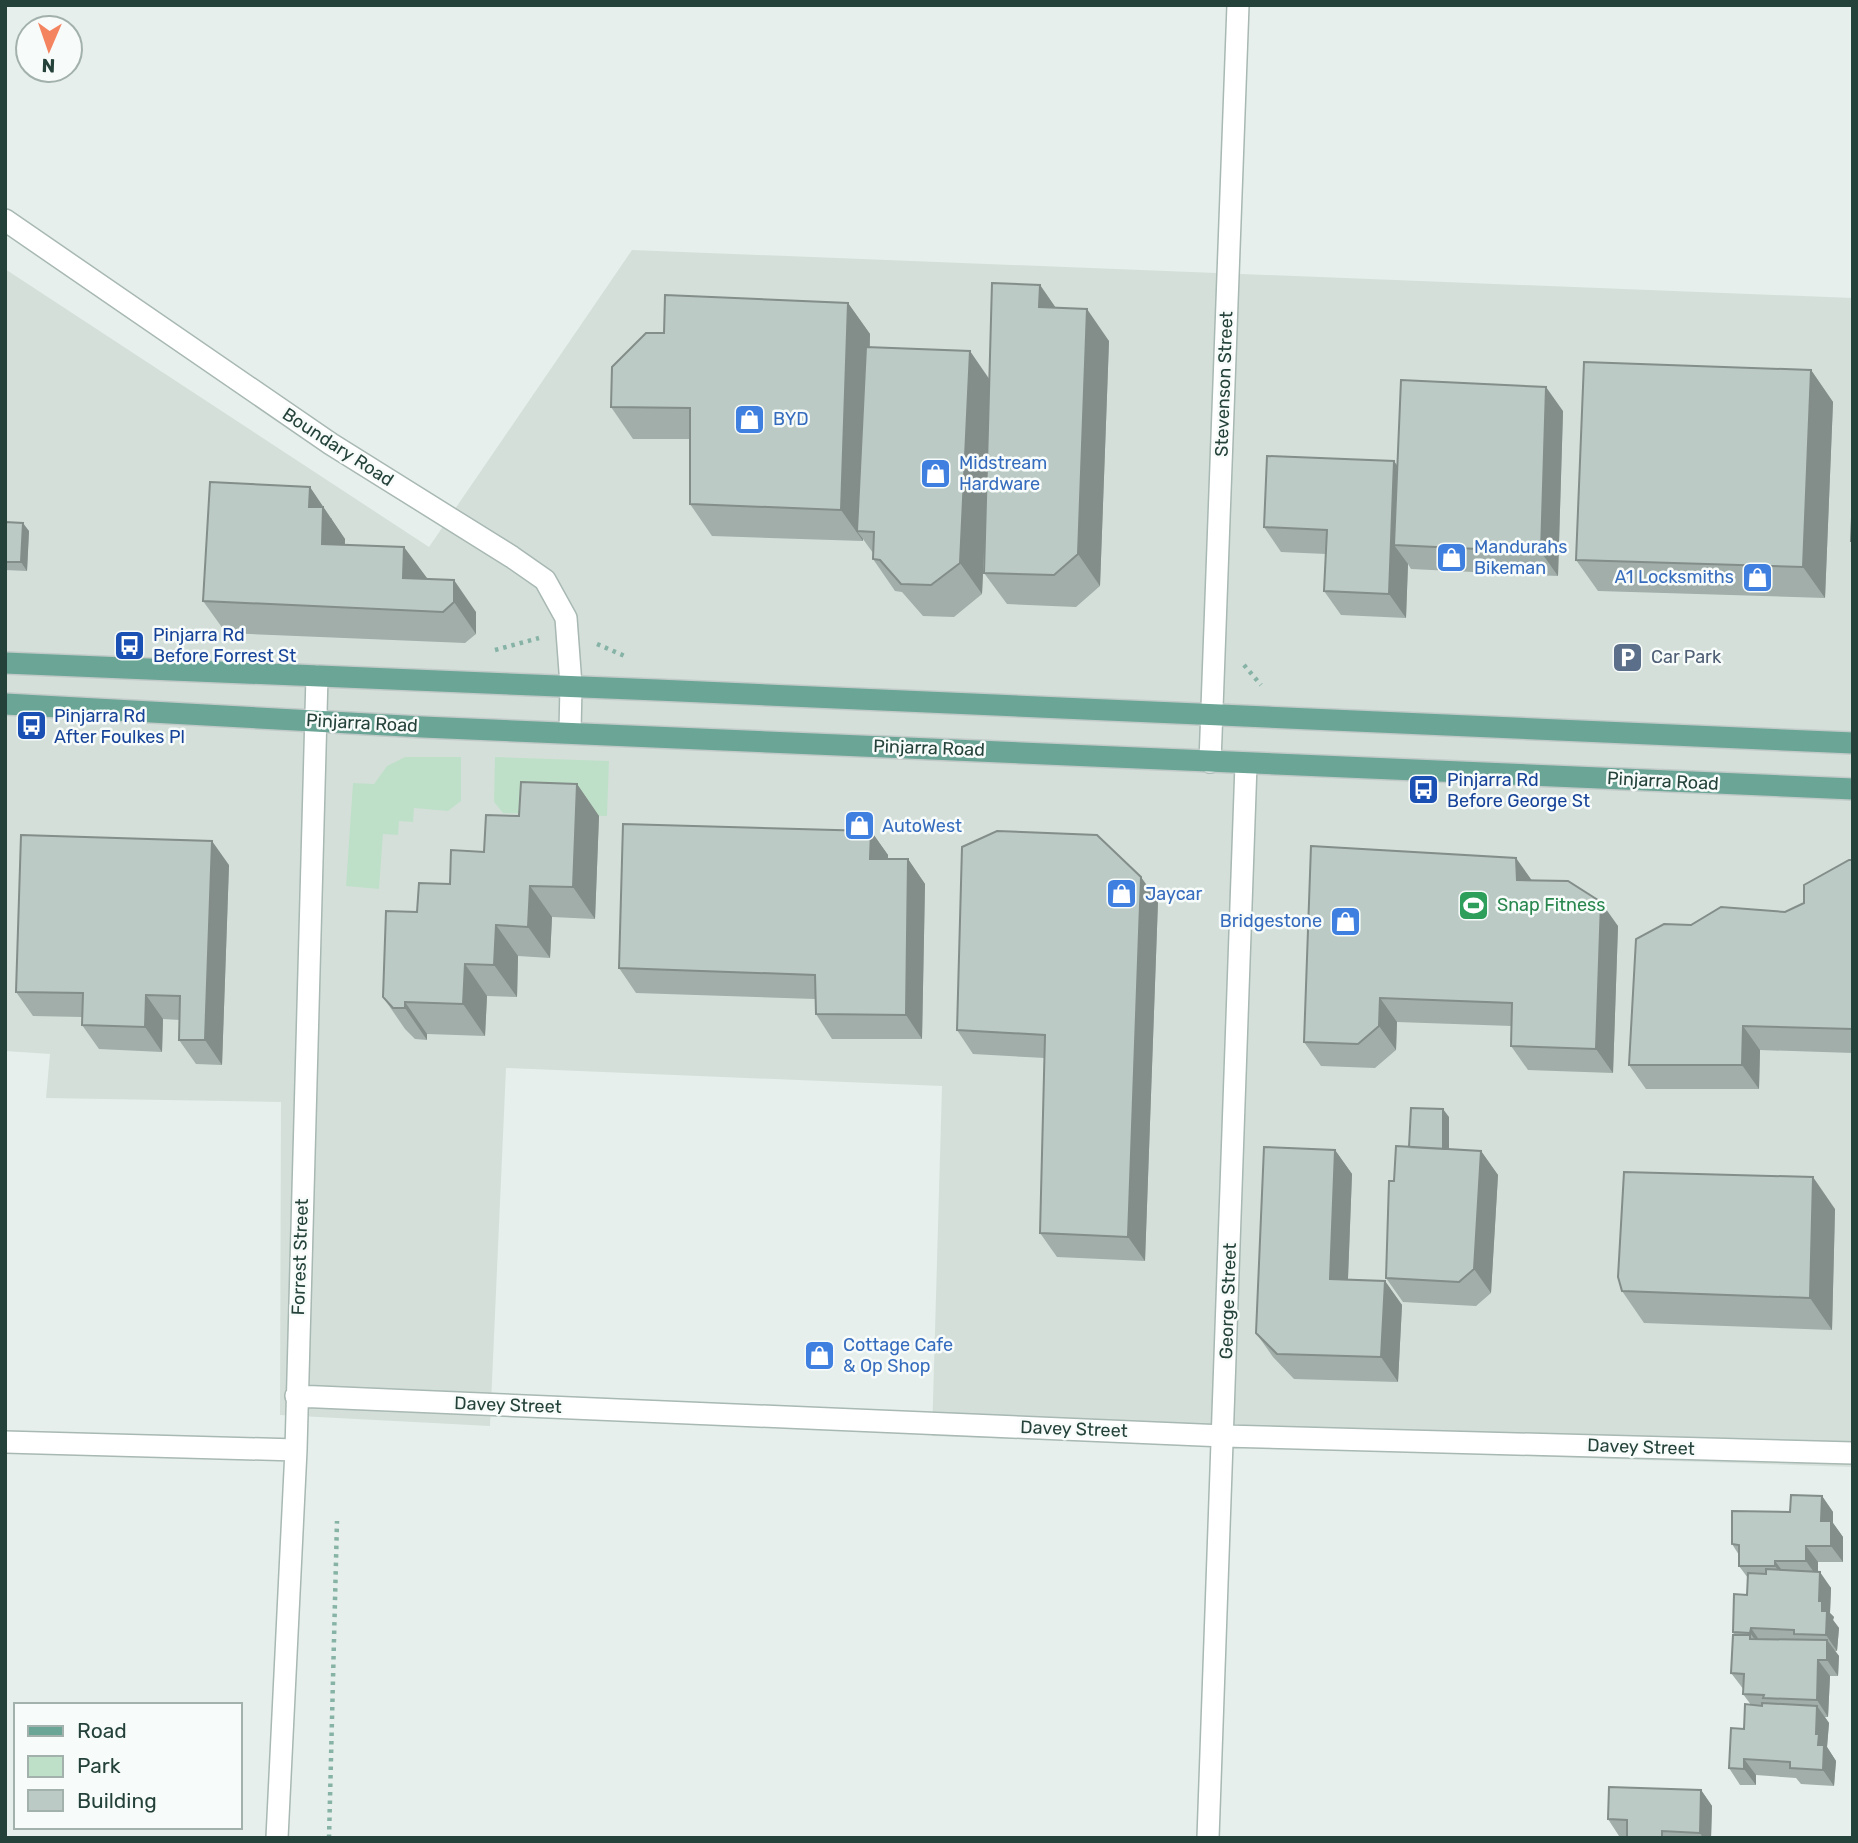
<svg xmlns="http://www.w3.org/2000/svg" width="1858" height="1843" viewBox="0 0 1858 1843" font-family="Rubik,sans-serif">
<style>
.built{fill:#d4dfda}
.green{fill:#bfe0c8}
.lines{fill:none;stroke-linecap:round;stroke-linejoin:round}
.minor-casing{stroke:#a8b8b2;stroke-width:24}
.tertiary-casing{stroke:#a8b8b2;stroke-width:24}
.primary-casing{stroke:#c2cac8;stroke-width:24}
.path{stroke:#86b3a5;stroke-width:4.5;stroke-dasharray:3.5 5;stroke-linecap:butt}
.minor{stroke:#fff;stroke-width:21}
.tertiary{stroke:#fff;stroke-width:21}
.primary{stroke:#6aa596;stroke-width:21}
.wall{fill:#a1aea9}
.shaded-wall{fill:#838d89}
.building{fill:#bbcac4;stroke:#838d89;stroke-width:2}
.labels{text-anchor:middle;stroke-width:5;stroke-linejoin:round;paint-order:stroke}
.street-label{font-size:18px;fill:#24423a;stroke:#f7fbf9}
.shop-label{font-size:18px;fill:#366cbe;stroke:#f7fbf9;text-anchor:start}
.transit-label{font-size:18px;fill:#164399;stroke:#f7fbf9;text-anchor:start}
.service-label{font-size:18px;fill:#4e5e75;stroke:#f7fbf9;text-anchor:start}
.leisure-label{font-size:18px;fill:#27864d;stroke:#f7fbf9;text-anchor:start}
</style>
<rect width="100%" height="100%" fill="#e6efeb"/>
<path class="built" d="M632 250 1853 298V1467L932 1436 942 1086 506 1068 490 1426 280 1415 281 1102 46 1098 50 1054 5 1051V269L429 547Z"/>
<path class="green" d="M405 757H461V801L448 811 414 808 413 822 399 821 398 835 383 834 379 889 346 886 353 783 374 784 387 766Z
M495 757 609 761 607 816 503 813 494 802Z"/>
<g class="lines">
<defs>
<path id="minor" d="M1210 762 1238 5
M296 1396 1224 1436 1853 1453
M5 1442 296 1450
M277 1838 296 1450 317 676
M1208 1838 1246 764"/>
<path id="tertiary" d="M5 220 331 444 512 557 545 580 566 618 571 685 570 732"/>
<path id="primary" d="M5 663C621 690 1237 711 1853 743
M5 704 423 727 1853 789"/>
</defs>
<use href="#minor" class="minor-casing"/>
<use href="#tertiary" class="tertiary-casing"/>
<use href="#primary" class="primary-casing"/>
<path class="path" d="M597 644 627 657
M495 650 539 638
M1244 665 1261 685
M329 1838 337 1521"/>
<use href="#minor" class="minor"/>
<use href="#tertiary" class="tertiary"/>
<use href="#primary" class="primary"/>
</g>
<path class="wall" d="M1040 285 1056 308 1109 341 1100 586 1076 607 1007 604 984 573 986 499 982 594 954 617 923 616 902 592 895 591 873 559V553L863 539V541L712 536 690 504V439H633L611 407 664 333 848 303 870 334V347L990 379Z
M1811 370 1833 402 1825 598 1598 591 1576 560Z
M1563 411 1558 576 1411 569 1408 564 1406 618 1341 615 1324 591 1326 554 1281 552 1264 527 1398 466Z
M332 518V520L345 539V544L427 578 476 612V634L465 643 226 633 203 601Z
M5 522 29 531 27 571 5 570Z
M577 784 599 816 595 919 552 917 550 958 518 956 517 997 487 996 485 1036 427 1034V1040L415 1039 405 1029 383 997 417 912 450 884 519 816Z
M871 831 888 855V859H908L925 884 922 1039H832L816 1014 815 999 636 993 619 968Z
M1853 860V1053L1760 1050 1759 1089H1646L1629 1065 1691 925 1785 912 1804 903Z
M229 865 222 1065 196 1064 179 1040 180 1020 163 1019 162 1052 99 1049 82 1025V1017L33 1016 16 992Z
M1532 880 1618 926 1613 1073 1528 1070 1511 1046 1512 1026 1397 1022 1396 1050 1375 1068 1321 1066 1304 1042Z
M1158 901 1145 1261 1057 1257 1040 1233 1045 1058 973 1054 957 1030Z
M1449 1117V1149L1481 1151 1498 1175 1491 1293 1476 1306 1403 1302 1386 1278 1409 1147Z
M1335 1150 1352 1174 1348 1279 1385 1281 1402 1305 1398 1382 1294 1379 1273 1357 1256 1333Z
M1835 1209 1832 1330 1644 1323 1622 1291Z
M1822 1496 1833 1512V1523L1843 1537V1562H1818V1572L1831 1588 1830 1613 1834 1617 1833 1620 1839 1628 1837 1651H1835L1839 1656 1838 1676H1830L1828 1717H1825L1829 1723 1827 1747 1836 1761 1834 1786 1801 1784 1796 1778 1756 1775V1785H1740L1729 1768 1744 1729 1751 1705 1743 1694 1744 1690 1731 1673 1734 1635 1733 1632 1747 1595 1748 1578 1739 1566V1555L1732 1544Z
M1701 1790 1712 1806 1711 1838H1627V1836H1619L1608 1819Z"/>
<path class="shaded-wall" d="M1040 285 1062 317 1039 307Z
M848 303 870 334 863 531H857L863 539V541L841 510Z
M1087 309 1109 341 1100 586 1078 554Z
M970 351 992 383 982 594 960 563Z
M1811 370 1833 402 1825 598 1803 567Z
M1546 387 1563 411 1558 576 1541 552Z
M1394 461 1411 485 1394 545 1408 564 1406 618 1389 594Z
M310 487 345 539 344 575 322 544 309 507Z
M23 523 29 531 27 571 21 562Z
M404 547 427 578 425 609 403 578Z
M454 580 476 612V634L454 602Z
M577 784 599 816 595 919 573 887Z
M871 831 888 855 887 883 870 859Z
M212 841 229 865 222 1065 205 1040Z
M1516 858 1533 882 1517 880Z
M908 859 925 884 922 1039 906 1015Z
M1141 877 1158 901 1145 1261 1128 1237Z
M530 886 552 917 550 958 528 927Z
M1601 902 1618 926 1613 1073 1596 1049Z
M496 925 518 956 517 997 494 965Z
M465 964 487 996 485 1036 463 1004Z
M146 995 163 1019 162 1052 145 1027Z
M1380 998 1397 1022 1396 1050 1379 1026Z
M405 1002 427 1034V1040L405 1008Z
M1743 1026 1760 1050 1759 1089 1742 1065Z
M1443 1109 1449 1117V1164L1443 1156Z
M1335 1150 1352 1174 1347 1303 1330 1279Z
M1481 1151 1498 1175 1491 1293 1474 1269Z
M1813 1177 1835 1209 1832 1330 1810 1298Z
M1385 1281 1402 1305 1398 1382 1381 1357Z
M1822 1496 1833 1512V1523L1843 1537V1562L1831 1546 1821 1521Z
M1806 1546 1818 1562V1578L1806 1561Z
M1775 1561 1787 1577V1583L1775 1566Z
M1820 1572 1831 1588 1830 1613 1834 1617 1833 1620 1839 1628 1837 1651 1826 1635 1819 1601Z
M1751 1628 1762 1644V1649L1750 1633Z
M1827 1640 1839 1656 1838 1676 1827 1660Z
M1818 1660 1830 1676 1828 1717 1817 1700Z
M1817 1706 1829 1723 1827 1747 1836 1761 1834 1786 1823 1770 1816 1734Z
M1744 1759 1756 1775V1785L1744 1769Z
M1701 1790 1712 1806 1711 1838H1703L1700 1833Z"/>
<path class="building" d="M992 283 1040 285 1039 307 1087 309 1078 554 1054 575 984 573Z
M665 295 848 303 841 510 690 504V408L611 407 612 367 646 333H664Z
M866 347 970 351 960 563 931 585 901 584 880 560 873 559 874 532 857 531Z
M1584 362 1811 370 1803 567 1576 560Z
M1401 380 1546 387 1541 552 1394 545Z
M1267 456 1394 461 1389 594 1324 591 1327 530 1264 527Z
M210 482 310 487 309 507H323L322 544 404 547 403 578 454 580V602L443 612 203 601Z
M1853 494V541H1851Z
M5 522 23 523 21 562H5Z
M521 782 577 784 573 887 530 886 528 927 496 925 494 965 465 964 463 1004 405 1002V1008H393L383 997 386 911 417 912 419 883 450 884 451 850 484 852 486 815 519 816Z
M623 824 871 831 870 859H908L906 1015 816 1014 815 975 619 968Z
M997 831 1097 835 1141 877 1128 1237 1040 1233 1045 1035 957 1030 962 847Z
M21 835 212 841 205 1040H179L180 996 146 995 145 1027 82 1025 83 993 16 992Z
M1311 846 1516 858 1517 880 1568 881 1601 902 1596 1049 1511 1046 1512 1003 1380 998 1379 1026 1358 1044 1304 1042Z
M1849 860H1853V1029L1743 1026 1742 1065H1629L1636 939 1664 924 1691 925 1721 907 1785 912 1804 903V885Z
M1411 1108 1443 1109V1149L1409 1147Z
M1396 1146 1481 1151 1474 1269 1459 1282 1386 1278 1389 1181H1394Z
M1264 1147 1335 1150 1330 1279 1385 1281 1381 1357 1277 1354 1256 1333Z
M1624 1172 1813 1177 1810 1298 1622 1291 1618 1277Z
M1791 1495 1822 1496 1821 1521H1831V1546H1806V1561H1775V1566H1739V1545L1732 1544V1511L1790 1512Z
M1766 1569 1820 1572 1819 1601H1822V1611H1827L1826 1635 1794 1634V1630L1751 1628 1750 1633 1733 1632 1734 1594 1747 1595 1748 1573 1766 1574Z
M1733 1635H1750V1639L1827 1640V1660H1818L1817 1700 1763 1698 1764 1695 1743 1694 1744 1674 1731 1673Z
M1762 1703 1817 1706 1816 1734H1819L1818 1745H1824L1823 1770 1790 1768V1762L1744 1759V1769L1729 1768 1731 1728 1744 1729 1745 1704 1762 1706Z
M1609 1787 1701 1790 1700 1833 1662 1831V1838H1627V1820L1608 1819Z"/>
<defs>
<symbol id="shop-square" viewBox="-11 -11 22 22"><rect x="-9" y="-9" width="18" height="18" rx="4" fill="#3f7fe0" stroke="#f7fbf9"/><path d="M-5-2.5h2.3a2.7 3.5 0 0 1 5.4 0H5L5.5 6h-11ZM-1.5-2.5h3a1.5 2.3 0 0 0-3 0Z" fill="#fff"/></symbol>
<symbol id="bus-square" viewBox="-11 -11 22 22"><rect x="-9" y="-9" width="18" height="18" rx="4" fill="#1a4fb4" stroke="#f7fbf9"/><path d="M-5-6H5V4H4V6H2V4H-2V6H-4V4H-5ZM-3.5-4V0h7V-4ZM-3.5 1.2v1.5H-2V1.2ZM2 1.2v1.5H3.5V1.2Z" fill="#fff"/></symbol>
<symbol id="parking-square" viewBox="-11 -11 22 22"><rect x="-9" y="-9" width="18" height="18" rx="4" fill="#5c6f8a" stroke="#f7fbf9"/><path d="M-3.5-5.5H1a3.5 3.5 0 0 1 0 7H-1V5.5H-3.5ZM-1-3.4V-.6H.8a1.4 1.4 0 0 0 0-2.8Z" fill="#fff"/></symbol>
<symbol id="stadium-square" viewBox="-11 -11 22 22"><rect x="-9" y="-9" width="18" height="18" rx="4" fill="#2e9e5b" stroke="#f7fbf9"/><path d="M0-5a6.5 5 0 1 0 0 10a6.5 5 0 1 0 0-10ZM-3.5-1.8h7v3.6h-7Z" fill="#fff"/></symbol>
</defs>
<g fill-rule="evenodd">
<use href="#shop-square" x="732" y="402" width="35" height="35"/>
<use href="#shop-square" x="918" y="456" width="35" height="35"/>
<use href="#shop-square" x="1434" y="540" width="35" height="35"/>
<use href="#shop-square" x="1740" y="560" width="35" height="35"/>
<use href="#bus-square" x="112" y="628" width="35" height="35"/>
<use href="#parking-square" x="1610" y="640" width="35" height="35"/>
<use href="#bus-square" x="14" y="708" width="35" height="35"/>
<use href="#bus-square" x="1406" y="772" width="35" height="35"/>
<use href="#shop-square" x="842" y="808" width="35" height="35"/>
<use href="#shop-square" x="1104" y="876" width="35" height="35"/>
<use href="#stadium-square" x="1456" y="888" width="35" height="35"/>
<use href="#shop-square" x="1328" y="904" width="35" height="35"/>
<use href="#shop-square" x="802" y="1338" width="35" height="35"/>
</g>
<g class="labels">
<g class="street-label">
<text transform="translate(1224 384) rotate(-88)" y="6">Stevenson Street</text>
<text transform="translate(338 447) rotate(33)" y="6">Boundary Road</text>
<text transform="translate(362 723) rotate(3)" y="6">Pinjarra Road</text>
<text transform="translate(929 748) rotate(2)" y="6">Pinjarra Road</text>
<text transform="translate(1663 781) rotate(3)" y="6">Pinjarra Road</text>
<text transform="translate(300 1257) rotate(-88)" y="6">Forrest Street</text>
<text transform="translate(1228 1301) rotate(-88)" y="6">George Street</text>
<text transform="translate(508 1405) rotate(2)" y="6">Davey Street</text>
<text transform="translate(1074 1429) rotate(2)" y="6">Davey Street</text>
<text transform="translate(1641 1447) rotate(2)" y="6">Davey Street</text>
</g>
<g class="shop-label">
<text x="773" y="425">BYD</text>
<text x="959" y="469">Midstream<tspan x="959" dy="21">Hardware</tspan></text>
<text x="1474" y="553">Mandurahs<tspan x="1474" dy="21">Bikeman</tspan></text>
<text x="1734" y="583" text-anchor="end">A1 Locksmiths</text>
<text x="882" y="832">AutoWest</text>
<text x="1145" y="900">Jaycar</text>
<text x="1322" y="927" text-anchor="end">Bridgestone</text>
<text x="843" y="1351">Cottage Cafe<tspan x="843" dy="21">&amp; Op Shop</tspan></text>
</g>
<g class="transit-label">
<text x="153" y="641">Pinjarra Rd<tspan x="153" dy="21">Before Forrest St</tspan></text>
<text x="54" y="722">Pinjarra Rd<tspan x="54" dy="21">After Foulkes Pl</tspan></text>
<text x="1447" y="786">Pinjarra Rd<tspan x="1447" dy="21">Before George St</tspan></text>
</g>
<g class="service-label">
<text x="1651" y="663">Car Park</text>
</g>
<g class="leisure-label">
<text x="1497" y="911">Snap Fitness</text>
</g>
</g>
<rect width="1858" height="1843" fill="none" stroke="#24423a" stroke-width="14"/>
<rect x="14" y="1703" width="228" height="126" fill="#f7fbf9" stroke="#a3b1ad" stroke-width="2"/>
<rect x="28" y="1726" width="35" height="10" fill="#6aa596" stroke="#a3b1ad" stroke-width="2"/>
<text x="77" y="1738" font-size="21" fill="#24423a">Road</text>
<rect x="28" y="1756" width="35" height="21" fill="#bfe0c8" stroke="#a3b1ad" stroke-width="2"/>
<text x="77" y="1773" font-size="21" fill="#24423a">Park</text>
<rect x="28" y="1790" width="35" height="21" fill="#bbcac4" stroke="#a3b1ad" stroke-width="2"/>
<text x="77" y="1808" font-size="21" fill="#24423a">Building</text>
<g transform="translate(49 49) rotate(182)"><circle r="33" fill="#f7fbf9" stroke="#a3b1ad" stroke-width="2"/>
<path d="M0-5L12 26L0 18L-12 26Z" fill="#f4845f"/>
<text y="-10" font-size="19" font-weight="bold" text-anchor="middle" fill="#24423a">N</text>
</g>
</svg>
